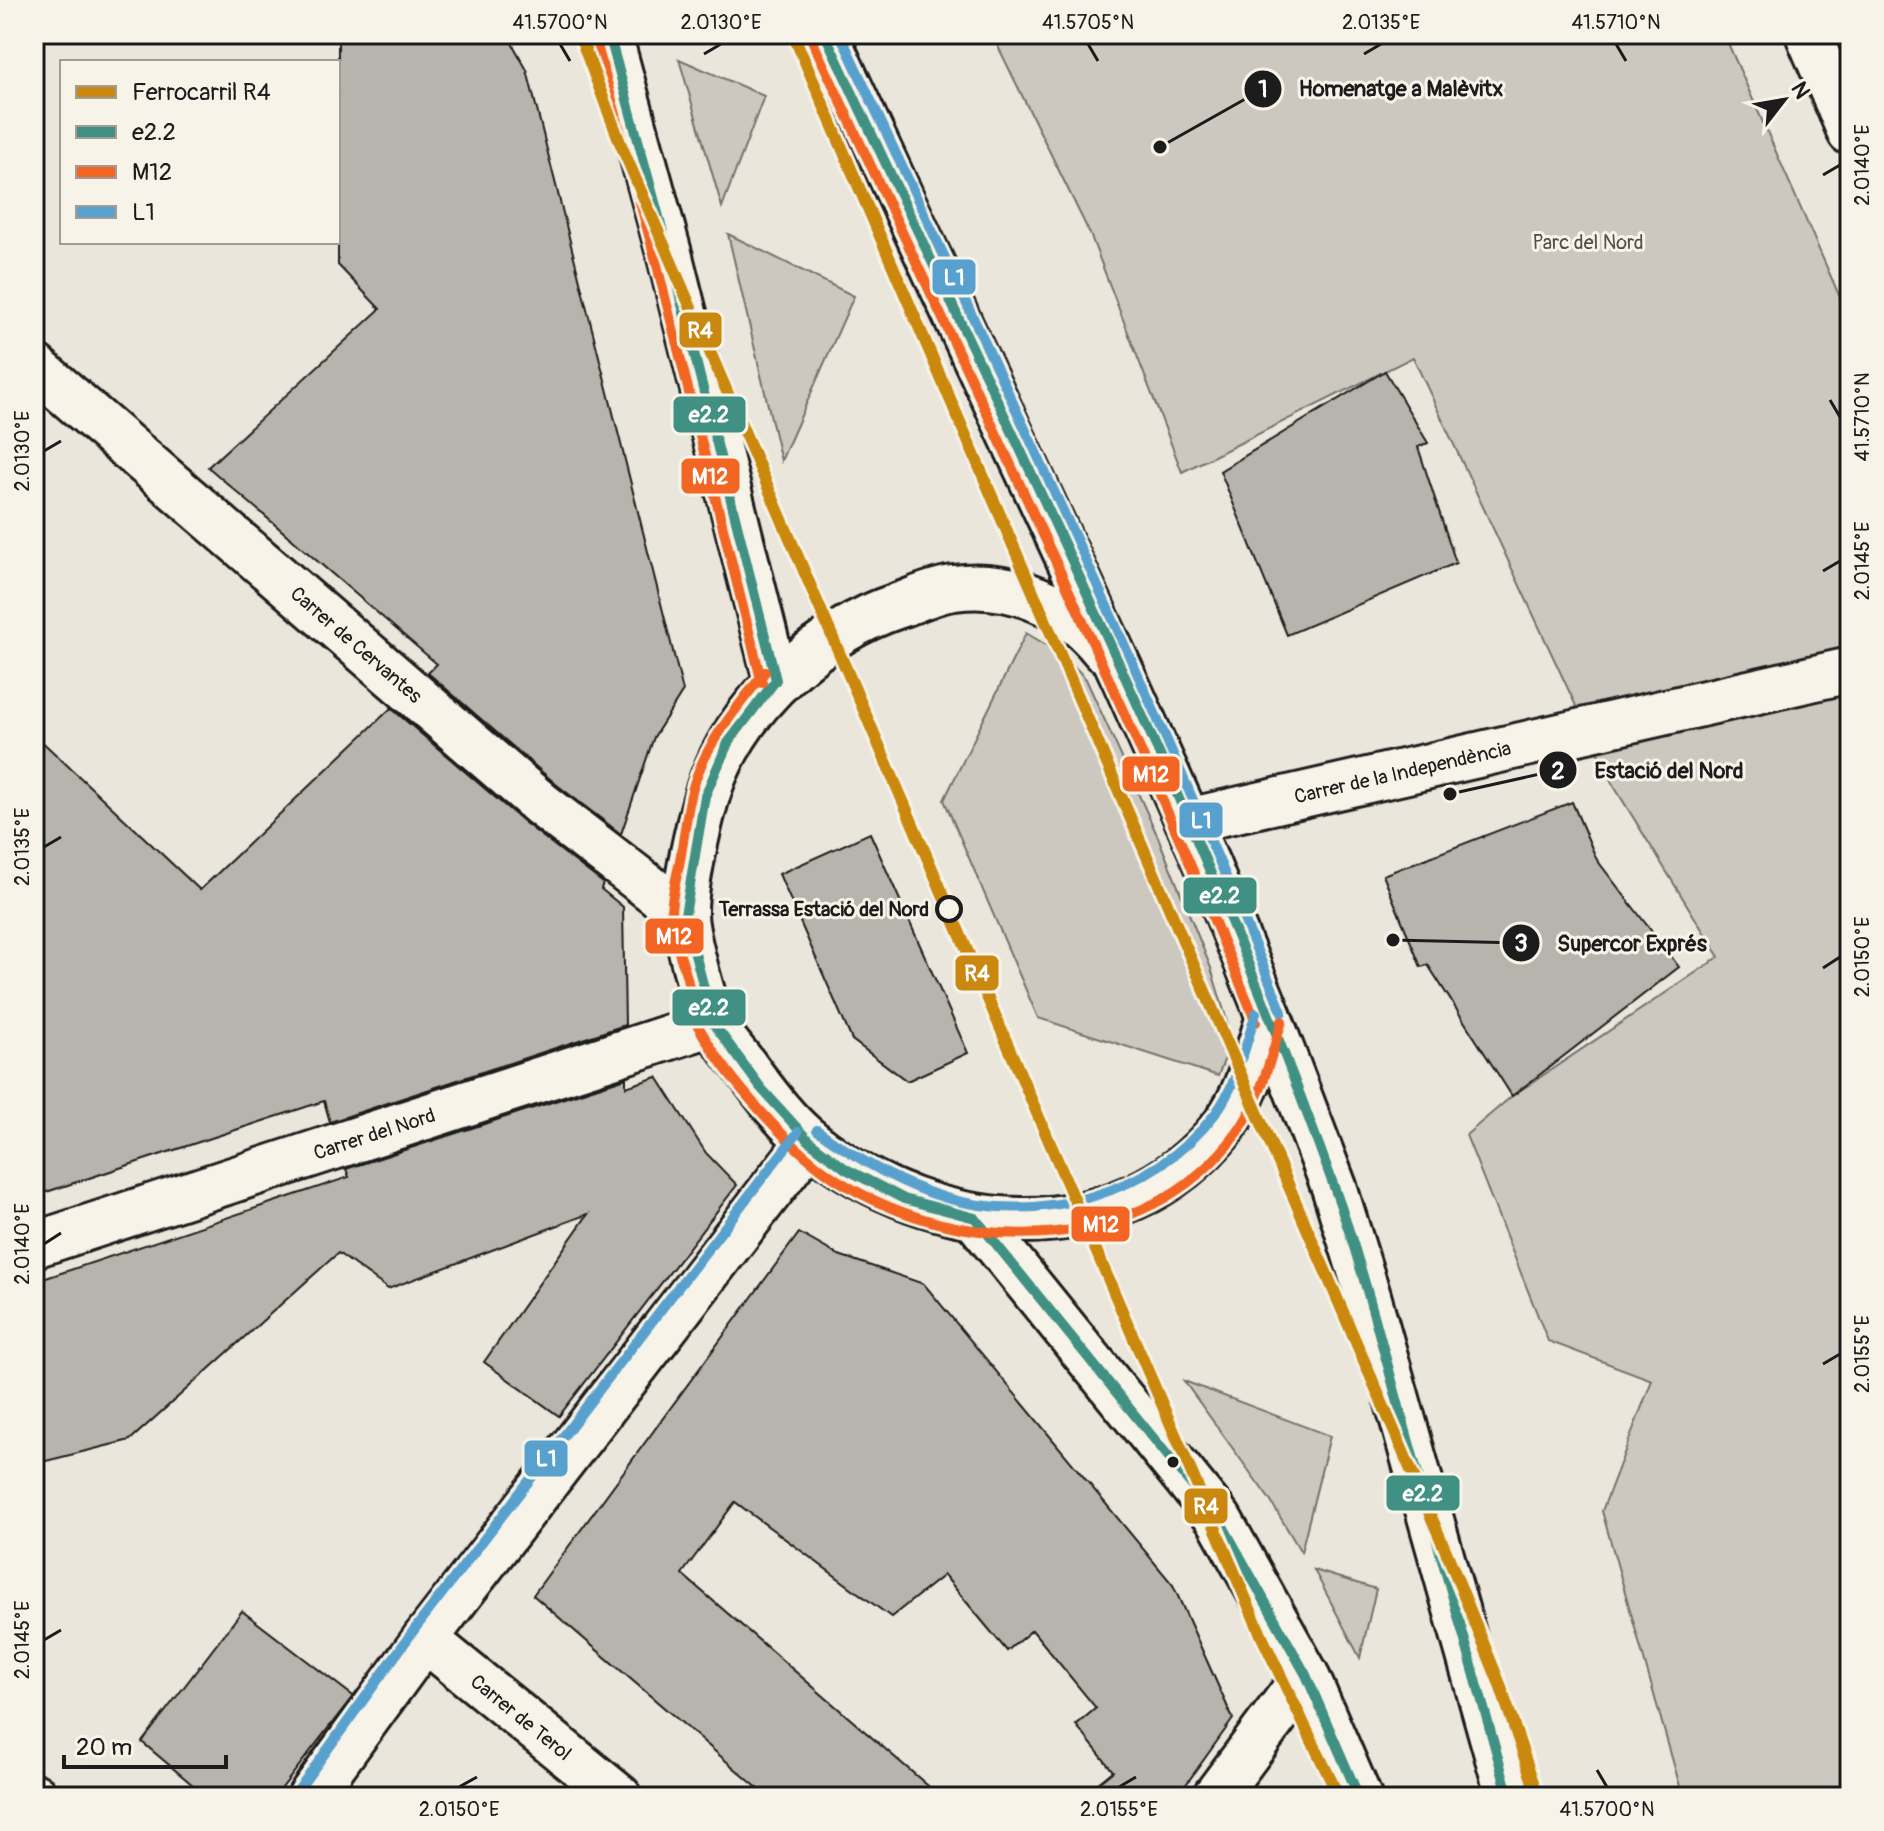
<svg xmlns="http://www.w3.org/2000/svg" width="1884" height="1831" viewBox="0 0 1884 1831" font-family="Pangolin,sans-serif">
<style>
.green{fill:#ccc8c0;stroke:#74726e;stroke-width:2}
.building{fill:#b6b4ac;stroke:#1c1c1c;stroke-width:2}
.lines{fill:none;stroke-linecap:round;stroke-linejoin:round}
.minor-casing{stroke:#1c1c1c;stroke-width:50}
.minor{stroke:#f7f3e8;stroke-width:44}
.bus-1-casing{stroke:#f7f3e8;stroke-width:16}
.bus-2-casing{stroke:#f7f3e8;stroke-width:16}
.bus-3-casing{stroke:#f7f3e8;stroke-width:16}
.bus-1{stroke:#409183;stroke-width:10}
.bus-2{stroke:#f26522;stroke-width:10}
.bus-3{stroke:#58a1ce;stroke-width:10}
.rail-1-casing{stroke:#f7f3e8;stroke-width:18}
.rail-1{stroke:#ca8810;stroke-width:12}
.ticks{fill:none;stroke:#1c1c1c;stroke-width:3}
.stop-dot{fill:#f7f3e8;stroke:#1c1c1c;stroke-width:4}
.bus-dot{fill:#1c1c1c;stroke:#f7f3e8;stroke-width:3}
.labels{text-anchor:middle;stroke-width:6;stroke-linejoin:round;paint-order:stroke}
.park-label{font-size:20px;fill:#51504d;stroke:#f7f3e8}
.street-label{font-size:20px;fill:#1c1c1c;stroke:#f7f3e8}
.stop-label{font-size:20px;font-weight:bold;fill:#1c1c1c;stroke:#f7f3e8;text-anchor:end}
.leader{fill:none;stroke:#1c1c1c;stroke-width:3}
.callout-dot{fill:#1c1c1c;stroke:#f7f3e8;stroke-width:3}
.mark-label{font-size:24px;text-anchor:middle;font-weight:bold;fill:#fff}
.callout-label{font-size:22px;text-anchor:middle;font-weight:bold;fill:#1c1c1c;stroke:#f7f3e8;stroke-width:6;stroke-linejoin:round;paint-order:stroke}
.line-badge{stroke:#f7f3e8;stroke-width:3}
.badge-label{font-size:22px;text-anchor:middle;font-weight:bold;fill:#fff}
.neatline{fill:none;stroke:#1c1c1c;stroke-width:3}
.ticks-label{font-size:20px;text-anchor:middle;fill:#1c1c1c}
</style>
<rect width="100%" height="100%" fill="#eae6dc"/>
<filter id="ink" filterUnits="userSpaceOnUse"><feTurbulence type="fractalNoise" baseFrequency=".0125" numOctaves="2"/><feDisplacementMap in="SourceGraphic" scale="16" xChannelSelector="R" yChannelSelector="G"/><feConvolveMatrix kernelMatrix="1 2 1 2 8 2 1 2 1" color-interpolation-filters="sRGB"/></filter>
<g filter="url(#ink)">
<path class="green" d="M992 34H1724L1850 320V1797H1683L1602 1511 1652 1380 1548 1341 1466 1135 1512 1096 1719 957 1612 783 1413 357 1182 472 1090 234Z
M679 59 764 96 722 207Z
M728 234 854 296 781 461Z
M1026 633 1065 656 1086 679 1158 837 1211 968 1228 1024 1226 1055 1218 1076 1038 1018 944 800Z
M1184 1381 1330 1436 1301 1552 1270 1500Z
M1314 1570 1376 1589 1360 1658Z"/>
<path class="building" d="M338 34H507L527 70 683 691 654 737 621 834 557 785 428 673 437 664 208 467 380 309 338 265Z
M1385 371 1428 443 1418 447 1456 563 1287 635 1220 471Z
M391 708 525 823 603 883 601 889 623 907 625 1025 330 1122 324 1101 34 1196V734L200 890Z
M1572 802 1597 860 1679 967 1512 1096 1428 965 1421 967 1383 875Z
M870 833 968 1053 907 1081 852 1040 779 874Z
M657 1077 706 1153 737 1185 559 1416 484 1362 588 1214 388 1289 338 1253 130 1440 34 1464V1282L349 1177 346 1169 626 1078V1087Z
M799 1233 836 1254 924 1284 1173 1585 1233 1719 1177 1797H1081L1113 1771 1076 1725 1096 1708 1032 1630 1007 1651 944 1575 891 1617 735 1502 682 1574 941 1797H768L533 1595Z
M242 1611 353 1696 275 1797H207L142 1742Z"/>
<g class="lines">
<defs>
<g id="minor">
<path d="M609 34 670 257 776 680"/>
<path d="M825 34 1123 676 1208 866 1269 1017 1334 1187 1368 1296 1509 1797"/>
<path d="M1808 34 1850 132"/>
<path id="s1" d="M34 366 541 804 685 915"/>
<path d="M1104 650C1069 605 1011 580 954 588 935 590 915 600 897 606 822 631 747 698 716 771 703 800 684 884 685 915 686 937 704 1004 713 1023 721 1038 734 1052 744 1065 764 1092 786 1123 812 1143 932 1240 1121 1257 1224 1126 1248 1094 1257 1054 1269 1017"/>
<path id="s2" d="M1188 821 1850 670"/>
<path d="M975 1218 1219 1519 1306 1675 1359 1797"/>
<path id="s3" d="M34 1245 713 1023"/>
<path id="s4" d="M425 1639 619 1797"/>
<path d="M34 1796 35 1797"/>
<path d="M310 1797 425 1639 809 1141"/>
<path d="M1215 1797 1306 1675"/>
</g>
</defs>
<use href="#minor" class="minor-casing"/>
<use href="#minor" class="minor"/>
<defs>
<path id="bus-1" d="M609 34 670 257 776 680
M825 34C1001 413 1191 790 1333 1184 1361 1261 1381 1342 1403 1421 1438 1546 1474 1672 1509 1797
M776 680 728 743 705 796 685 915 713 1023 761 1088 809 1141 846 1169 904 1199 975 1218
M975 1218 1219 1519 1306 1675 1359 1797"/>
<path id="bus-2" d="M595 38 656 261 762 683
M812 40C964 366 1121 689 1256 1022
M765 672C736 709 702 747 691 795 686 816 684 839 680 860 677 877 671 896 671 914 671 934 682 959 687 978 691 995 693 1016 701 1031 728 1079 792 1152 839 1181 962 1258 1145 1258 1237 1133 1261 1100 1270 1059 1282 1021"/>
<path id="bus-3" d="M840 34C991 358 1148 680 1282 1012
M817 1130C857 1159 899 1184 946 1198 1041 1225 1154 1194 1215 1114 1237 1085 1245 1047 1256 1013
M299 1789 414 1630 798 1132"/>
</defs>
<use href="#bus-1" class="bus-1-casing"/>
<use href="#bus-2" class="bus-2-casing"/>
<use href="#bus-3" class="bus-3-casing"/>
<use href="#bus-1" class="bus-1"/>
<use href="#bus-2" class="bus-2"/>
<use href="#bus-3" class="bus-3"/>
<defs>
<path id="rail-1" d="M579 34 621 145 1263 1639 1339 1797
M793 34 1448 1556 1499 1682 1538 1797"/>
</defs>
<use href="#rail-1" class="rail-1-casing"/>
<use href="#rail-1" class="rail-1"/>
</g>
</g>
<path class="ticks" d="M560 44 570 61M1088 44 1098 61M1616 44 1626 61M704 54 721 44M1364 54 1381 44M1823 175 1840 165M1830 400 1840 417M44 451 61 441M1823 571 1840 561M44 847 61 837M1823 968 1840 957M44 1244 61 1233M1823 1364 1840 1354M44 1640 61 1630M1597 1770 1607 1787M459 1787 477 1777M1119 1787 1136 1777"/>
<circle class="stop-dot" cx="949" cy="909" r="12"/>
<circle class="bus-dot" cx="1173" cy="1462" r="7"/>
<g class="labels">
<g class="park-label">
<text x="1588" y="249">Parc del Nord</text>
</g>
<g class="street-label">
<text dy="7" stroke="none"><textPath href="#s1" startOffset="426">Carrer de Cervantes</textPath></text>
<text dy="7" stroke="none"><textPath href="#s2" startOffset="220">Carrer de la Independència</textPath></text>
<text dy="7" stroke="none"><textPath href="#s3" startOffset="358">Carrer del Nord</textPath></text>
<text dy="7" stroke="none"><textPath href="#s4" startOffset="124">Carrer de Terol</textPath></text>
</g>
<g class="stop-label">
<text x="929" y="916">Terrassa Estació del Nord</text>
</g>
</g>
<path class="leader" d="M1160 147L1263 89M1450 794L1558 770M1393 940L1521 943"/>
<g class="callout-dot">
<circle cx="1160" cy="147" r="8"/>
<circle cx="1450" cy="794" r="8"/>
<circle cx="1393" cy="940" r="8"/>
<circle cx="1263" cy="89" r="20"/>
<circle cx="1558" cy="770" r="20"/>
<circle cx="1521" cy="943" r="20"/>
</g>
<g class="mark-label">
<text x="1263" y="97">1</text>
<text x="1558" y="779">2</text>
<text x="1521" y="951">3</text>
</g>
<g class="callout-label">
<text x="1401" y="96">Homenatge a Malèvitx</text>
<text x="1669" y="778">Estació del Nord</text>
<text x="1632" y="951">Supercor Exprés</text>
</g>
<g class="line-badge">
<rect x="931" y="258" width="46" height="38" rx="8" fill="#58a1ce"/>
<rect x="678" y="311" width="45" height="38" rx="8" fill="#ca8810"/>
<rect x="672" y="395" width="75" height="39" rx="8" fill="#409183"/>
<rect x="680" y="457" width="61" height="38" rx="8" fill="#f26522"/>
<rect x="1121" y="755" width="60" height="38" rx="8" fill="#f26522"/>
<rect x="1178" y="801" width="46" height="38" rx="8" fill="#58a1ce"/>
<rect x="1182" y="876" width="76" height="39" rx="8" fill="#409183"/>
<rect x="644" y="917" width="61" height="38" rx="8" fill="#f26522"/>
<rect x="954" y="954" width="46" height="38" rx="8" fill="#ca8810"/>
<rect x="671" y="988" width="76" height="39" rx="8" fill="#409183"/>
<rect x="1070" y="1205" width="61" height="38" rx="8" fill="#f26522"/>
<rect x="523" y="1439" width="46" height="39" rx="8" fill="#58a1ce"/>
<rect x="1385" y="1474" width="76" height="38" rx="8" fill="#409183"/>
<rect x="1183" y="1487" width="46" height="38" rx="8" fill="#ca8810"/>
</g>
<g class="badge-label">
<text x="954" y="285">L1</text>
<text x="700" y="338">R4</text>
<text x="709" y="422">e2.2</text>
<text x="710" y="484">M12</text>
<text x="1151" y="782">M12</text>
<text x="1201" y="828">L1</text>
<text x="1220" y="903">e2.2</text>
<text x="674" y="944">M12</text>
<text x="977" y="981">R4</text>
<text x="709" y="1015">e2.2</text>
<text x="1101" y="1232">M12</text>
<text x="546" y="1466">L1</text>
<text x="1423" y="1501">e2.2</text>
<text x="1206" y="1514">R4</text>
</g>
<rect width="1884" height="1831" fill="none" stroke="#f7f3e8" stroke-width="88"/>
<rect x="60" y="60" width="280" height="184" fill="#f7f3e8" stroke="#9f9d96" stroke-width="2"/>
<rect x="76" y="86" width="40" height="12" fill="#ca8810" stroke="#9f9d96" stroke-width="2"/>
<text x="132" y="100" font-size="24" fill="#1c1c1c">Ferrocarril R4</text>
<rect x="76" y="126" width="40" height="12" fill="#409183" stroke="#9f9d96" stroke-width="2"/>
<text x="132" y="140" font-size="24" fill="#1c1c1c">e2.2</text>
<rect x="76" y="166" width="40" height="12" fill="#f26522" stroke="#9f9d96" stroke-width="2"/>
<text x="132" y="180" font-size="24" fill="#1c1c1c">M12</text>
<rect x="76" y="206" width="40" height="12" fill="#58a1ce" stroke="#9f9d96" stroke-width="2"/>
<text x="132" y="220" font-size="24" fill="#1c1c1c">L1</text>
<g transform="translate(1784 100) rotate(59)" stroke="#f7f3e8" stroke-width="6" paint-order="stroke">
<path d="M0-6L14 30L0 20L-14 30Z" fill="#1c1c1c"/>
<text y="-12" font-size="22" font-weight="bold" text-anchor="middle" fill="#1c1c1c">N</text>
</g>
<path d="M64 1755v12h162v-12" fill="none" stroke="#1c1c1c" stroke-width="4"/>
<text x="76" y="1755" font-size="24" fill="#1c1c1c" stroke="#f7f3e8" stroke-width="6" paint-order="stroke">20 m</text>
<rect x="44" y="44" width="1796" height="1743" class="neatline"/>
<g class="ticks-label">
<text x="560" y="29">41.5700°N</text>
<text x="721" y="29">2.0130°E</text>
<text x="1088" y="29">41.5705°N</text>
<text x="1381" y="29">2.0135°E</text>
<text x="1616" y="29">41.5710°N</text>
<text transform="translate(1862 165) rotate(-90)" y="7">2.0140°E</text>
<text transform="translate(1862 417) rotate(-90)" y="7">41.5710°N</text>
<text transform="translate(22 451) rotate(-90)" y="7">2.0130°E</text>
<text transform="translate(1862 561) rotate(-90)" y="7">2.0145°E</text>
<text transform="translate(22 847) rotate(-90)" y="7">2.0135°E</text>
<text transform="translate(1862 957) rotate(-90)" y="7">2.0150°E</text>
<text transform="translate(22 1244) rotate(-90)" y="7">2.0140°E</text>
<text transform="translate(1862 1354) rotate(-90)" y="7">2.0155°E</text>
<text transform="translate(22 1640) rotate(-90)" y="7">2.0145°E</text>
<text x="459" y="1816">2.0150°E</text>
<text x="1119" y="1816">2.0155°E</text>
<text x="1607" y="1816">41.5700°N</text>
</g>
</svg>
